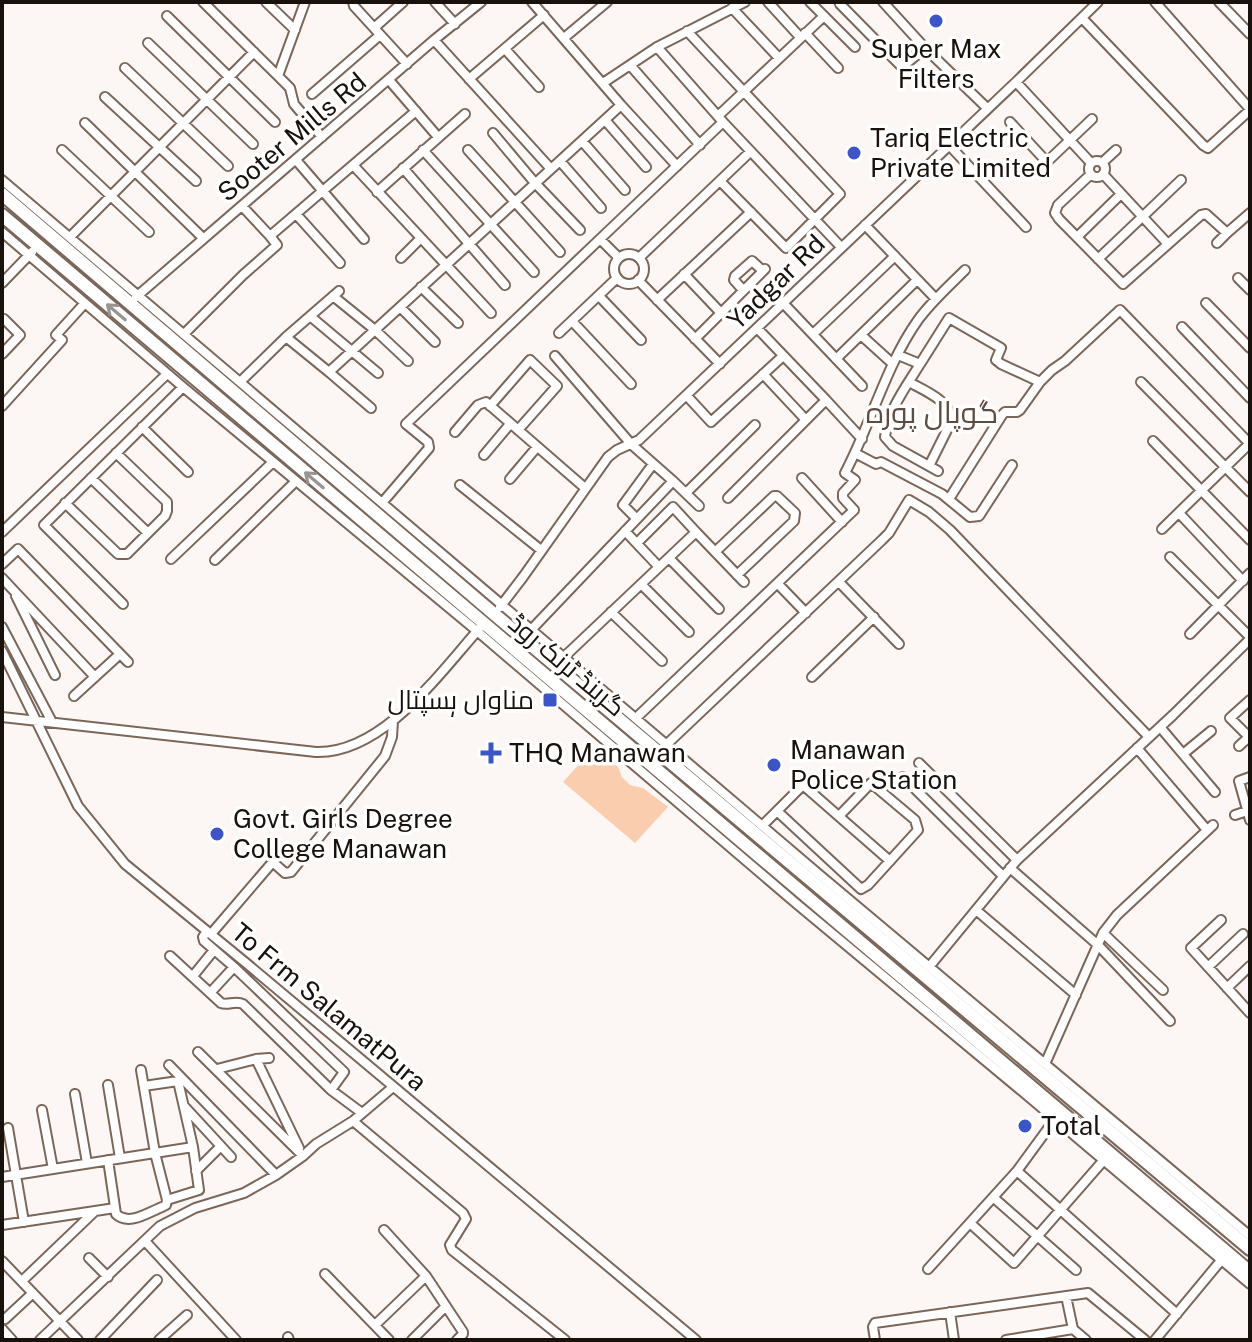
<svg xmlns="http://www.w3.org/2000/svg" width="1252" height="1342" viewBox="0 0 1252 1342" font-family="'Public Sans',Cairo,sans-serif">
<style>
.green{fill:#facdaf}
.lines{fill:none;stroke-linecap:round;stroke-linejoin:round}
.minor-casing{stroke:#7b675a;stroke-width:12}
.highway-casing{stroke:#7b675a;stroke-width:16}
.minor{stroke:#fff;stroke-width:8}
.highway{stroke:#fff;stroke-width:12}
.oneway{stroke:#979492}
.poi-dot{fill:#3b55c8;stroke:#fff;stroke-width:3}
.labels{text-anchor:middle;stroke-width:7;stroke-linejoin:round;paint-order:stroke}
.poi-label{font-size:26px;fill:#18110c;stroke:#fff;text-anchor:start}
.street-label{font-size:26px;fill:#18110c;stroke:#fff}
.quarter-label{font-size:30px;fill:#5f4c40;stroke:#fff}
</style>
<rect width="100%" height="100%" fill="#fcf7f4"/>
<path class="green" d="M594 748 618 767 622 777 630 785 643 788 668 807 635 843 563 782Z"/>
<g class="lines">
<defs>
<path id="minor" d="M203 2 278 76
M266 2 295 30
M305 2 278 76 290 88 294 104 322 137
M353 2 354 6 407 64
M435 2 455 24
M532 2 621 105 677 166
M768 2 800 37
M810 2 855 47
M883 2 925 48 987 108
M1155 2 1250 109
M1219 2 1250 34
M840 4 902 67 925 48
M732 8 779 58
M167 16 275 122
M1082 18 1203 145 1208 148 1250 110
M374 28 403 2
M687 31 840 194 786 248 720 181
M805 33 838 68
M564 38 607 2
M434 40 551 169
M148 43 253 144
M505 49 539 87
M630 65 700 145
M125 68 228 166
M469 79 544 15
M389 80 438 137
M1016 82 1091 163
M603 83 657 47 745 2
M312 94 380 35
M105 97 196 181
M718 116 824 16
M605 120 646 167
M723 122 841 247
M1010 122 1045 160 1050 159 1092 119
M85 123 203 238
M493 133 535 183 580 230
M582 141 625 190
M949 145 1026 227
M62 150 149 232
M423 150 534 272
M468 150 560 252
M296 160 364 239
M1089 169a8 8 0 1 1 16 0a8 8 0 1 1-16 0Z
M560 161 601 208
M1103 162 1116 150
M353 165 491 313
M403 168 505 285
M1091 174 1058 205 1055 213 1059 219 1123 284 1201 215 1206 214 1227 233 1250 213
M1103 174 1167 243
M2 180 821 876 1250 1236
M377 192 465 114
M242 206 270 236
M296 214 340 263
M865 225 936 299
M2 232 183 387 477 631 798 905 1023 1092 1250 1284
M70 237 254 52
M1077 237 1121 194
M600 239 723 122 657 47
M1217 243 1227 233
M614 269a15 15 0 1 1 30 0a15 15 0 1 1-30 0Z
M401 258 421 238
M639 258 750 152
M1098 259 1181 180
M684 274 721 313
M1238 278 1250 290
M638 280 720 364
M2 283 32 252
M421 287 458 323
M743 290 734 280 735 276 752 261 763 271
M333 296 375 330 408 361
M599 296 641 340
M136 297 434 40 481 2
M657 300 751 212
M783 303 862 386
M1206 303 1250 348
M400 307 435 342
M310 316 378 373
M2 321 4 319 20 335 2 354
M572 321 631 384
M1182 327 1250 398
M559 333 617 278
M184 334 243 275 277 245 270 236 416 111
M813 334 895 256
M861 335 893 364
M286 337 339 291
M695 339 765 269
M898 355 920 364 949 318 1001 348 996 360 1001 364 1040 382
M836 359 917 280
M920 364C906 387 888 410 885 437L893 446 938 471
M329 372 371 408
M763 374 806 420
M240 382 286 337 329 372 621 105
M909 382C925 391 952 401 951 422L929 466
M1141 382 1250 492
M687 396 711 422 783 356
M826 400 862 439
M2 406 62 340 56 335 85 303
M490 406 530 360 557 386 518 430
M142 427 188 472
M455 432 478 405 486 402 585 488
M1153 441 1250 540
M855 453 876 464 881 462 942 494 970 517 979 516 1012 465
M484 455 510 424
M91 478 148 533
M802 478 842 522
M510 479 537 447
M673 481 699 506
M460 485 541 550
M686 493 755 425
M728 498 826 400 757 328
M949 499 1002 415 1005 412H1017L1020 410 1040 382 1052 370 1065 361 1120 310 1250 444
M65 503 118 554H127L165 516 167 511V502L116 453
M382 503 429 448 428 442 406 424 600 239 619 258
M1179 513 1243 581
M637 519 623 505 653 464
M1162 529 1250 443
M625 531 659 567
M2 532 167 374
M637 543 673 507 696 532
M715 552 774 496H777L795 513 794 521 737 575
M1170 557 1250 637
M669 558 719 609
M171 559 273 462
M215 560 296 481
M2 564 18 549 128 662
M2 578 95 677
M839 582 899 644
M641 584 689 632
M778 584 806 613
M16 596 55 675
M123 604 44 525 183 387
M500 607 523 577 608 457 617 450 639 440 1016 82 1098 2
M611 612 662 661
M2 627 52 722
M531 630 673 481 631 444 555 356
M1190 634 1250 573
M2 651 78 806 125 864 246 963 696 1340
M563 658 696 532 744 582
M812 677 874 617
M74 696 120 654
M1250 700 1230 718 1250 738
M2 717 316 752C382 754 439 674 479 629
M636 718 854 510 843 498V493L855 480 845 473C871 424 886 365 918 320 931 302 949 286 965 270
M1160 727 1215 792
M666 745 882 540 889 533 909 500 929 512 950 530 1149 737
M1239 746 1249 737
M1137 748 1207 830
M1183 754 1211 731
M919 763 1017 860
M903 777 1003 876
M1250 777 1239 781 1250 820
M777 811 861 889 868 885 918 830 915 820 871 783 839 816
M1235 815 1247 811
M762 826 803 785 890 861
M1010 868 1098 945 1170 1021
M976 910 1076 995
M1221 920 1191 948 1250 1013
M207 931 203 937 204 941 234 967 344 1072 331 1090
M1103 933 1117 915 1213 825
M211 934 271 864H275L285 873 291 872 385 756 392 737 393 721
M170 956 221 1003C228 1006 235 1000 243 1004L331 1090 362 1113
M929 967 1017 860 1173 715 1250 639
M1208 967 1243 934
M193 976 214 950
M1227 988 1250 966
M210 993 234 967
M198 1052 303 1156
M256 1059 299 1148
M1045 1064 1103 933 1163 990
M169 1065 276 1175
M217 1069 256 1059 269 1058
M141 1070 155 1153 167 1200
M108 1085 120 1158
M75 1094 87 1163
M184 1106 231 1157
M42 1110 53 1169
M353 1121 463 1213 466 1219 450 1245 452 1250 565 1340
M8 1128 24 1222
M108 1160 116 1214C129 1226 147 1213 162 1207L166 1205 167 1200 199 1190 193 1147 178 1081 144 1086
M196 1171 221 1146
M1017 1171 1177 1314
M2 1177 193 1147
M994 1198 1076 1270
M970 1223 1014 1263 1103 1161
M2 1225 115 1208
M384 1230 426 1276 463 1332V1334L457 1340
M145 1241 236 1340
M89 1258 108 1277
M2 1261 78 1340
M928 1269 1017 1171 1055 1119
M325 1274 389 1340
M22 1281 94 1212
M1066 1296 1073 1329 1086 1340
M950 1312 954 1340
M5 1319 33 1293
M375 1325 426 1276
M2 1329 12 1340
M288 1337 289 1340
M40 1340 160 1226 195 1208 244 1193 276 1175 303 1156 316 1144 353 1121 393 1087
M100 1340 157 1280
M159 1340 187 1315
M412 1340 446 1306
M875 1340 873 1327 875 1323 1088 1293 1145 1340
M1006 1340 1073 1329
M1155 1340 1223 1258"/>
<path id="highway" d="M2 194 494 614 1250 1249
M2 215 1250 1272"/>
</defs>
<use href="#minor" class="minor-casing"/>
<use href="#highway" class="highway-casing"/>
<use href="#minor" class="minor"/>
<use href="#highway" class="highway"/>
</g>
<defs><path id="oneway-shaft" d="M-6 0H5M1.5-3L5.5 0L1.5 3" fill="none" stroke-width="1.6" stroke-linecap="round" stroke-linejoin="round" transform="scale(2)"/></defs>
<g class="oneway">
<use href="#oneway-shaft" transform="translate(116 312) rotate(-140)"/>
<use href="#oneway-shaft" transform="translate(314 480) rotate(-140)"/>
</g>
<g class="poi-dot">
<circle cx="936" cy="21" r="8"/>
<circle cx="854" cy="153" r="8"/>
<rect x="542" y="692" width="16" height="16" rx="4"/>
<path d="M487 741h8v8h8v8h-8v8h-8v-8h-8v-8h8z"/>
<circle cx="774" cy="765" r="8"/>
<circle cx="217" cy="834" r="8"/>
<circle cx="1025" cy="1126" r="8"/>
</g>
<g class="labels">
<g class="poi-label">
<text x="936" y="58" text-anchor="middle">Super Max<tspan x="936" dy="30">Filters</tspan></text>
<text x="870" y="147">Tariq Electric<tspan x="870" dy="30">Private Limited</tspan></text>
<text x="534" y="709" text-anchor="end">مناواں ہسپتال</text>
<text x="790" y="759">Manawan<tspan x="790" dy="30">Police Station</tspan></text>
<text x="509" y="762">THQ Manawan</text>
<text x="233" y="828">Govt. Girls Degree<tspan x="233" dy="30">College Manawan</tspan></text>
<text x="1041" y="1135">Total</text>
</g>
<g class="street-label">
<text transform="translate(292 137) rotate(-40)" y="9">Sooter Mills Rd</text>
<text transform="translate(776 282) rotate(-44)" y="9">Yadgar Rd</text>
<text transform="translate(567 665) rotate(40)" y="9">گرینڈ ٹرنک روڈ</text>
<text transform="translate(329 1007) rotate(40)" y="9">To Frm SalamatPura</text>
</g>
<g class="quarter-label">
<text x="932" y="423">گوپال پورہ</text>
</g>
</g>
<rect width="1252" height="1342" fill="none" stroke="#18110c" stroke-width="8"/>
</svg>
